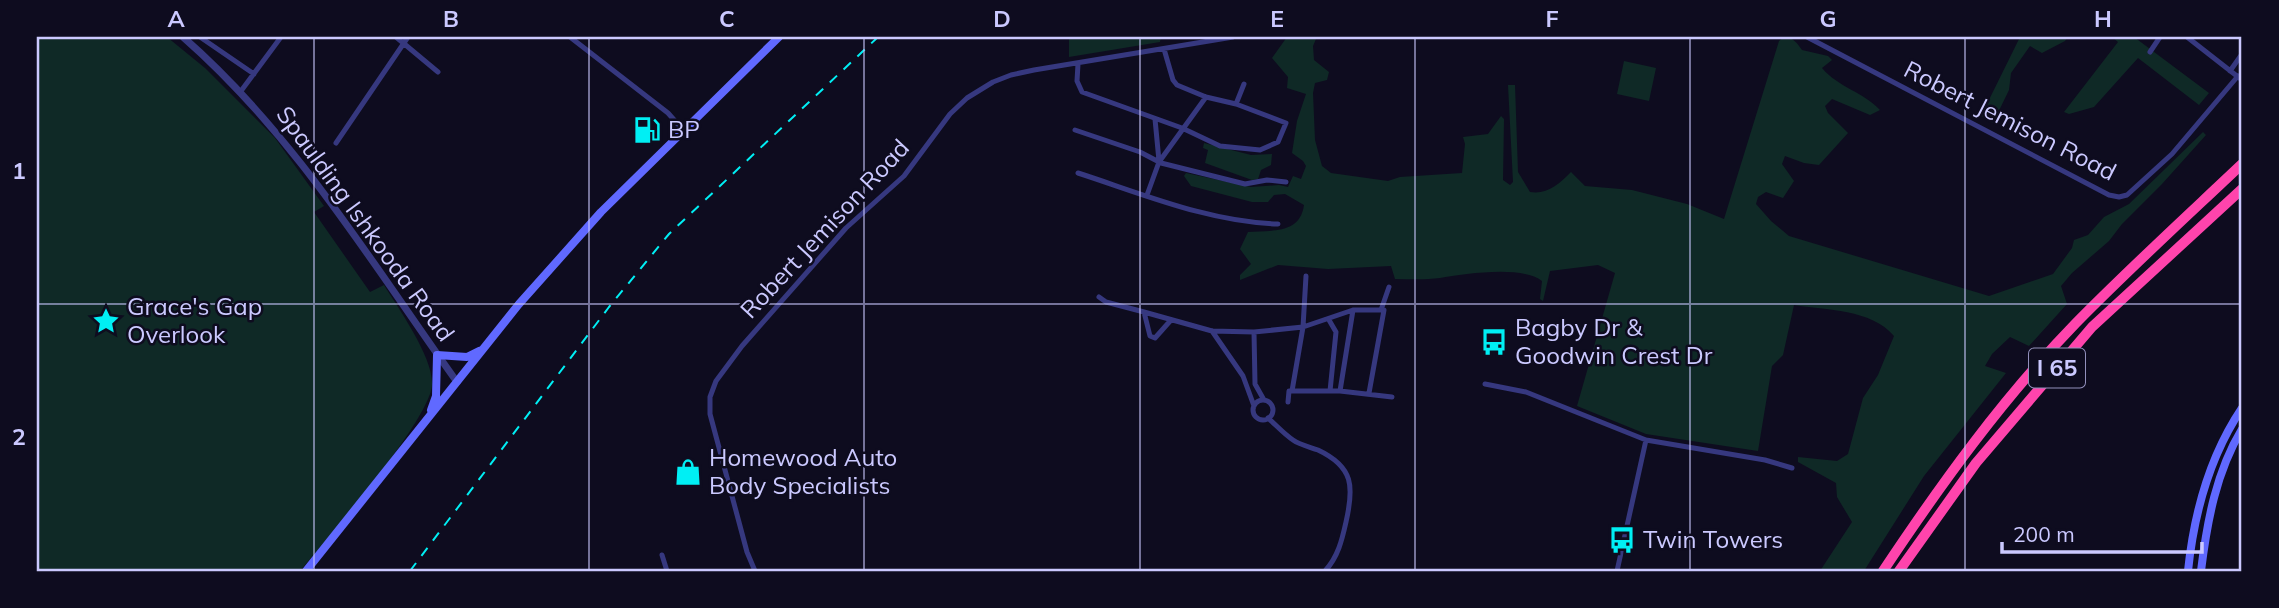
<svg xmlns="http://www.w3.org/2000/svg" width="2279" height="608" viewBox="0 0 2279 608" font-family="Mulish,sans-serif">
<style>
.green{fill:#0f2926}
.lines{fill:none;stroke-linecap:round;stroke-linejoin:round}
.minor{stroke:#36387f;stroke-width:5}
.tertiary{stroke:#36387f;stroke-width:7}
.secondary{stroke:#6069ff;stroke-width:8}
.motorway{stroke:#ff44ac;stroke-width:10}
.rail{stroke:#00eff4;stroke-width:2;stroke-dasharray:10 9;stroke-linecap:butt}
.grid{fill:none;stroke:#cbc9ff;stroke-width:2;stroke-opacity:0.55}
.labels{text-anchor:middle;stroke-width:5;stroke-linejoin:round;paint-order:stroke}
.shield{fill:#0e0c1f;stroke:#9290bc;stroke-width:2}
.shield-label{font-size:23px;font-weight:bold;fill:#cbc9ff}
.street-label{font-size:24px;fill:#cbc9ff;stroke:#0e0c1f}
.poi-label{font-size:24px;fill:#cbc9ff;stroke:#0e0c1f;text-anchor:start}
.neatline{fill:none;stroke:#cbc9ff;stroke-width:2.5}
.grid-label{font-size:23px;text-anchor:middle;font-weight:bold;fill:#cbc9ff}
</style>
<rect width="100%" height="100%" fill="#0e0c1f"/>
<path class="green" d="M37 37H167L205 68 275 138 324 206 314 212 370 292 384 285C398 308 434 358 432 385 430 420 327 539 300 571H37Z
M1069 37H1161L1160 42 1069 57Z
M1287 37H1324L1316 39 1313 46 1314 60 1329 72 1327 80 1315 83 1313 93 1315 140 1322 166 1331 173 1388 181 1400 177 1462 173 1465 144 1463 137 1488 134 1501 116 1504 119 1503 180 1510 185 1513 182 1508 85H1515L1518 172 1530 192C1547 195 1559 184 1571 172L1585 186 1632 190 1687 204 1724 219 1779 41 1784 37C1793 37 1797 43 1802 50L1828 56 1832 60 1822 68C1838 87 1863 92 1880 110L1870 115 1832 99 1825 106 1828 113 1848 133 1819 165 1804 163 1785 156 1782 164 1794 181 1783 198 1766 192 1758 197 1756 204 1771 221 1789 236 1989 296 2053 274 2072 248 2074 240 2088 235 2104 217 2129 204 2203 132 2206 135 2162 184 2122 224 2109 241 2072 273 2061 286 2067 304 2029 346 2010 337 1992 354 1985 366 2006 373 1924 476 1864 571H1820L1852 522 1837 497 1836 483 1798 462V457L1837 461 1848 454 1863 398 1878 375 1894 336C1871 309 1826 310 1794 305L1783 355 1772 366 1758 451 1646 434 1577 406 1615 273 1598 265 1550 271 1543 301 1540 299 1542 281C1522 265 1464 274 1440 278 1425 280 1410 279 1395 279L1391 266 1328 269 1278 265 1240 280V275L1251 264 1240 249 1248 232C1270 230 1300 235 1304 205L1285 194 1274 195 1268 202H1252L1191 186 1184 176 1186 173 1251 187 1279 185 1288 187 1293 176 1301 179 1306 166 1303 161 1292 153 1297 121 1306 94 1287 88 1288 77 1272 58Z
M2020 37H2068L2065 41 2042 53 2030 46 2011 73 2009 90 1993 123 1981 116Z
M2112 37H2134L2209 93 2199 105 2138 58 2094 107 2069 114 2064 112 2118 42Z
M1624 61 1656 68 1649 101 1617 94Z
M1204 143 1251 155 1272 154 1271 165 1261 170 1258 179 1252 180 1205 163 1208 150 1203 148Z"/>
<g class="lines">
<path class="minor" d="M200 37 254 74
M396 37 438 72
M570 37 668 113 683 130
M1807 37 2109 195 2119 197 2127 195 2172 154 2238 76
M2187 37 2242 80
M2150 52 2160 37
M1078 64 1077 81 1082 92 1182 128 1220 146 1260 150 1278 142 1286 123 1236 104 1206 97 1177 85 1173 80 1164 49
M2230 71 2242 54
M241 91 281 37
M1236 104 1244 84
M1155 119 1159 161
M1075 130 1140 152 1161 163 1245 184 1267 180 1286 182
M336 143 408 37
M1078 173C1143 194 1209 222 1278 224
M1147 195 1159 162 1206 97
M1099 297 1106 302 1144 312 1150 336 1155 338 1171 320
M1381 310 1389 287
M1144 312 1212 331 1254 332 1303 327 1353 310H1384L1369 393
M1329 320 1336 332 1330 391
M1212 331 1243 376 1254 406
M1254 332 1255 384 1264 400
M1485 384 1526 392 1646 440 1765 460 1792 468
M1292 391H1340L1392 397
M1340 391 1353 310
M1253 410a10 10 0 1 1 20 0a10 10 0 1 1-20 0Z
M1288 402 1289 391H1292L1303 327 1306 276
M1268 418C1276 425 1284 434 1293 440 1300 445 1310 447 1318 450 1354 467 1354 487 1346 522 1342 540 1338 557 1325 571
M662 555 667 571
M755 571 747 552 710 414V397L716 381 742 346 846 228 904 176 950 114 967 98 993 82 1011 75 1034 70 1233 37
M1617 571 1646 440"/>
<path class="tertiary" d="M183 37C295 135 371 262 457 382"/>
<path class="secondary" d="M431 410 436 396 437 355 467 357 479 351
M306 571 519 304 601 212 779 37
M2188 571C2194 513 2209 457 2242 408
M2201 571C2207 522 2216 472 2242 429"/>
<path class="motorway" d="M1883 571C1941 484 2003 398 2076 323 2130 268 2187 216 2242 164
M1899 571 1976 463 2092 327 2242 189"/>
<path class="rail" d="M410 571 609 307 669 234 878 37"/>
</g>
<path class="grid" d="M314 37V571M589 37V571M864 37V571M1140 37V571M1415 37V571M1690 37V571M1965 37V571M37 304H2242"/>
<defs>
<symbol id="fuel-bare" viewBox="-9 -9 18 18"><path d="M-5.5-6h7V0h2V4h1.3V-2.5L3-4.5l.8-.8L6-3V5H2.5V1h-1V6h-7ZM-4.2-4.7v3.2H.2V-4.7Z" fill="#00eff4" stroke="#0e0c1f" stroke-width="2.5" paint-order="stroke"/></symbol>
<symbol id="sight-bare" viewBox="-9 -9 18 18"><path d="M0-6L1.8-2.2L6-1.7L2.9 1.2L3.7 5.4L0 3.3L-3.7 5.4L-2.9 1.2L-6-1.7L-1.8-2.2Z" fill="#00eff4" stroke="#0e0c1f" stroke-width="2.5" paint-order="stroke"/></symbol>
<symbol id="bus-bare" viewBox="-9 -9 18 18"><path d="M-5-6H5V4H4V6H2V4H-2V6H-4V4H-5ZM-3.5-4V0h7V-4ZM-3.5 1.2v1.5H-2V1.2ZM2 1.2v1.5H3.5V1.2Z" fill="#00eff4" stroke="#0e0c1f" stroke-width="2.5" paint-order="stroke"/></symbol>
<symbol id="shop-bare" viewBox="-9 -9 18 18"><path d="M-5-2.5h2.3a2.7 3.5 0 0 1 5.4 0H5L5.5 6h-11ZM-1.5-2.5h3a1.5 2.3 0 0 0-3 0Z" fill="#00eff4" stroke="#0e0c1f" stroke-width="2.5" paint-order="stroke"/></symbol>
</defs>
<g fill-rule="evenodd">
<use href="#fuel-bare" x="628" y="111" width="38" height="38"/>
<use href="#sight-bare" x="87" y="302" width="38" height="38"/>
<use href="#bus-bare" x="1475" y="323" width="38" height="38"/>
<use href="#shop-bare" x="669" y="453" width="38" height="38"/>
<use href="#bus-bare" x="1603" y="521" width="38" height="38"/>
</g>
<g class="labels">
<rect class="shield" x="2029" y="348.5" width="56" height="39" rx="5"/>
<g class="shield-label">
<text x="2057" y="376">I 65</text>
</g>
<g class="street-label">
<text transform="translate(2010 121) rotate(27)" y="8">Robert Jemison Road</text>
<text transform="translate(365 224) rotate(54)" y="8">Spaulding Ishkooda Road</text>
<text transform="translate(825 229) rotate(-47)" y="8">Robert Jemison Road</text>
</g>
<g class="poi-label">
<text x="668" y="138">BP</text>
<text x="127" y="315">Grace's Gap<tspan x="127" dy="28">Overlook</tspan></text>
<text x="1515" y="336">Bagby Dr &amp;<tspan x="1515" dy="28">Goodwin Crest Dr</tspan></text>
<text x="709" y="466">Homewood Auto<tspan x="709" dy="28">Body Specialists</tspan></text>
<text x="1643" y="548">Twin Towers</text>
</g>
</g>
<rect width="2279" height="608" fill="none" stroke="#0e0c1f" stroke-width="77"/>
<path d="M2002 542v10h200v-10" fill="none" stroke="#cbc9ff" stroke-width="3.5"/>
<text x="2013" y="542" font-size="21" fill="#cbc9ff" stroke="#0e0c1f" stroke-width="5" paint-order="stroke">200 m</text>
<rect x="38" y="38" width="2202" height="532" class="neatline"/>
<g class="grid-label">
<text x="176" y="27">A</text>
<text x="451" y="27">B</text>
<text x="727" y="27">C</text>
<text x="1002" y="27">D</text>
<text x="1277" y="27">E</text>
<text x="1552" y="27">F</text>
<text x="1828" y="27">G</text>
<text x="2103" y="27">H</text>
<text x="19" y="179">1</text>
<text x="19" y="445">2</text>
</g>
</svg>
